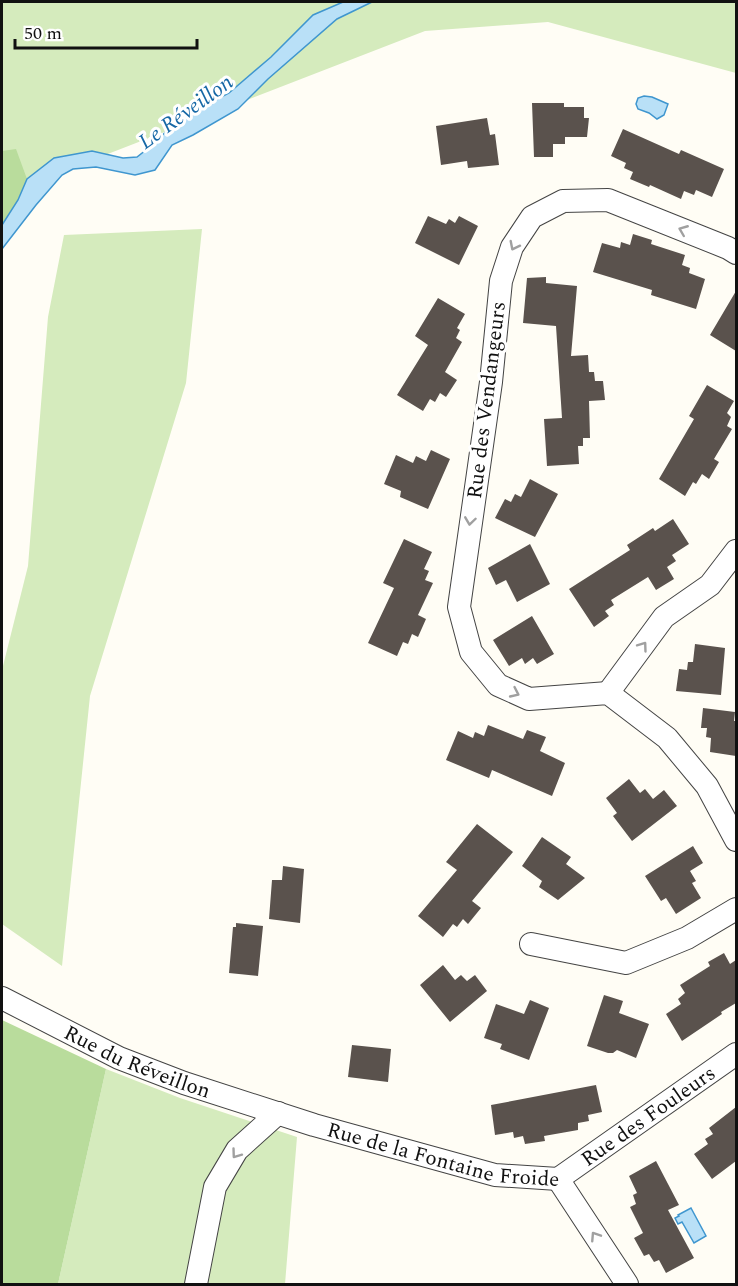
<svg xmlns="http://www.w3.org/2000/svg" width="738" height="1286" viewBox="0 0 738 1286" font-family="Spectral,serif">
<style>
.green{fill:#d5ebbd}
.forest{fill:#b9dc9c}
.water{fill:#b9e0f7;stroke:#3f96cf;stroke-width:1.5}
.building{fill:#5a524d}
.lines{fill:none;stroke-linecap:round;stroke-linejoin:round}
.minor-casing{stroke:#444;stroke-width:24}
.minor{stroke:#fff;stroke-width:22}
.oneway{stroke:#a0a0a0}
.labels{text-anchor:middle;stroke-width:6;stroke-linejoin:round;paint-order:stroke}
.street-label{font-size:21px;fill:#111;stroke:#fff}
.water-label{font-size:22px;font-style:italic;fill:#1768a6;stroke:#fff}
</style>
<rect width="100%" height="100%" fill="#fffdf5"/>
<path class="green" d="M2 2H736V73L548 22 425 31 2 195Z
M202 229 186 383 90 696 62 966 2 924V670L28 566 48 317 64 235Z
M106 1069 180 1098 297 1137 285 1284H58Z"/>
<path class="forest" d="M16 149 27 179 18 200 2 225V151Z
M2 1020 106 1069 58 1284H2Z"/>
<path class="water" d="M343 2H372L337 19 268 79 238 109 193 135 172 145 155 170 135 175 96 167 73 169 62 175 36 205 2 249V225L18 200 27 179 54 158 92 151 123 158 137 157 156 142 175 122 229 93 271 57 313 15Z
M644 96 652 97 668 104 664 115 657 119 649 113 638 109 636 104 638 98Z
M691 1208 706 1236 694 1243 682 1222 678 1224 675 1218 679 1216 678 1215Z"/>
<path class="building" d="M532 103H564V107H584V118H589L587 137H565V144H553V157H534Z
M487 118 490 135 495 134 499 165 468 168 467 161 441 165 436 126Z
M623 129 679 154 681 150 724 169 712 197 696 190 694 195 684 191 681 199 650 185 649 187 630 179 633 172 624 168 626 163 611 156Z
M428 216 446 224 449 219 455 223 459 216 478 226 459 265 415 243Z
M633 234 652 240 651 244 685 255 682 265 690 268 689 273 705 279 696 309 651 295 652 290 593 272 602 243 620 248 621 242 630 245Z
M546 277V283L577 286 571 356 588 355 589 372H594L595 381H603L605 400 589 401 590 438H583V446H578L579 464 547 466 544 419 562 418 556 326 523 323 527 278Z
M736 291V351L710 335Z
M438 298 465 314 457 328 460 330 456 338 462 342 445 372 457 380 446 397 440 393 435 402 430 399 423 411 397 395 428 345 415 336Z
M707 385 734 401 727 413 731 417 727 426 732 429 714 459 719 462 709 479 702 474 696 484 693 482 685 496 659 479 694 419 689 416Z
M431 450 450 459 428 509 400 497 401 491 384 484 396 455 413 463 416 456 426 461Z
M530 479 558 494 535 537 495 518 505 499 511 502 515 494 521 497Z
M673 519 689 544 672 555 676 561 667 567 674 579 656 590 648 577 611 600 614 605 605 611 609 616 594 627 569 589 630 550 627 545 653 528 655 531Z
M404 539 432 552 424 569 429 571 425 580 433 583 418 615 426 619 418 637 412 634 408 644 403 642 397 656 368 643 394 588 383 583Z
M530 544 550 584 517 602 506 580 496 585 488 568Z
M532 616 554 654 537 664 533 658 525 664 522 658 509 666 493 640Z
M695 644 725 648 721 695 676 691 679 669 687 670 688 662H693Z
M703 708 735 712 734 721H736V756L710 752 711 738 706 737 707 728H701Z
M488 725 523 739 527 730 546 737 540 751 565 763 552 796 492 770 489 778 446 760 458 731 473 738 475 732 484 736Z
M629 779 640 793 645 789 653 799 664 790 677 806 632 841 613 816 617 813 606 798Z
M477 824 513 852 472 901 481 908 468 924 463 919 457 927 453 924 443 937 418 916 457 870 446 862Z
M542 837 571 857 566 864 585 878 558 900 539 887 542 881 522 866Z
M693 846 703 863 690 871 696 881 692 883 701 898 676 914 666 898 661 901 645 876Z
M283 866 304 869 300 923 269 919 272 880H282Z
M236 923 263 926 258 976 229 973 233 927H236Z
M724 953 730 964 736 960V1003L721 1012 722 1014 682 1041 666 1014 681 1004 678 999 685 993 680 985 710 966 708 962Z
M443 965 455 980 461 975 467 981 475 975 487 991 450 1022 420 985Z
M604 995 623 1001 619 1013 649 1024 636 1058 617 1050 613 1053H608L587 1046Z
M530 1000 549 1008 529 1060 500 1049 502 1044 484 1038 496 1004 524 1014Z
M352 1045 391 1049 388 1082 348 1077Z
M596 1085 602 1112 588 1115 589 1121 578 1123V1130L544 1136 545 1141 525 1144 523 1136 514 1138 513 1132 495 1135 491 1105Z
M736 1107V1161L712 1179 694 1154 708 1144 705 1139 713 1134 709 1128Z
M656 1161 679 1205 668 1210 694 1258 666 1273 659 1260 654 1262 649 1254 644 1256 634 1238 643 1233 630 1207 636 1204 633 1195 637 1193 629 1176Z"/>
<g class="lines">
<defs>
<g id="minor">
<path d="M736 253 728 248 608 200 563 201 532 217 512 247 501 281 491 382 459 607 471 652 498 685 529 699 608 693 667 738 707 786 736 840"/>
<path d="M608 693 664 617 710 585 736 551"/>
<path d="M531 944 626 963 687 938 736 909"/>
<path id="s1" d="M2 998 119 1058 184 1083 314 1125 495 1175 558 1179"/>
<path id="s2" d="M558 1179 736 1054"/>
<path d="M558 1179 627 1284"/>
<path d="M196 1284 215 1187 237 1150 278 1113"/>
</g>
</defs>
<use href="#minor" class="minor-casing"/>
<use href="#minor" class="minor"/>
</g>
<defs><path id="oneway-chevron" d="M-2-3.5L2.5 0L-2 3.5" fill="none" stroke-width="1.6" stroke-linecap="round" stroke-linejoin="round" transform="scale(1.5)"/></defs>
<g class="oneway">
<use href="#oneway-chevron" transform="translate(683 230) rotate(-158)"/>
<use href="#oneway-chevron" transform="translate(514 246) rotate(117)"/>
<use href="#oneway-chevron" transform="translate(470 521) rotate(98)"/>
<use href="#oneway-chevron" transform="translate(643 646) rotate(-54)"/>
<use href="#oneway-chevron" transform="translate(515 693) rotate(25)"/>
<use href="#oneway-chevron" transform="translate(236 1154) rotate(126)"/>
<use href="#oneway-chevron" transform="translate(595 1236) rotate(-123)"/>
</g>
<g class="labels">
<g class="street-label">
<text transform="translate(486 400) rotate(-83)" y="7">Rue des Vendangeurs</text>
<text dy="7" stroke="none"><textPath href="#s1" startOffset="150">Rue du Réveillon</textPath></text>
<text dy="7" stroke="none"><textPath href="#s2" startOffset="110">Rue des Fouleurs</textPath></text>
<text dy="7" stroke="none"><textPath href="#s1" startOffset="471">Rue de la Fontaine Froide</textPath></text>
</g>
<g class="water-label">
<text transform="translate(185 111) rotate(-36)" y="8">Le Réveillon</text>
</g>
</g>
<rect width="738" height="1286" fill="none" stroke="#111111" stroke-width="6"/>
<path d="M15 39v9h182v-9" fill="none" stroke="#111111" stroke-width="3"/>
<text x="24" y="39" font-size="18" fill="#111111" stroke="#ffffff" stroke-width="4.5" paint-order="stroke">50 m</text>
</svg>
